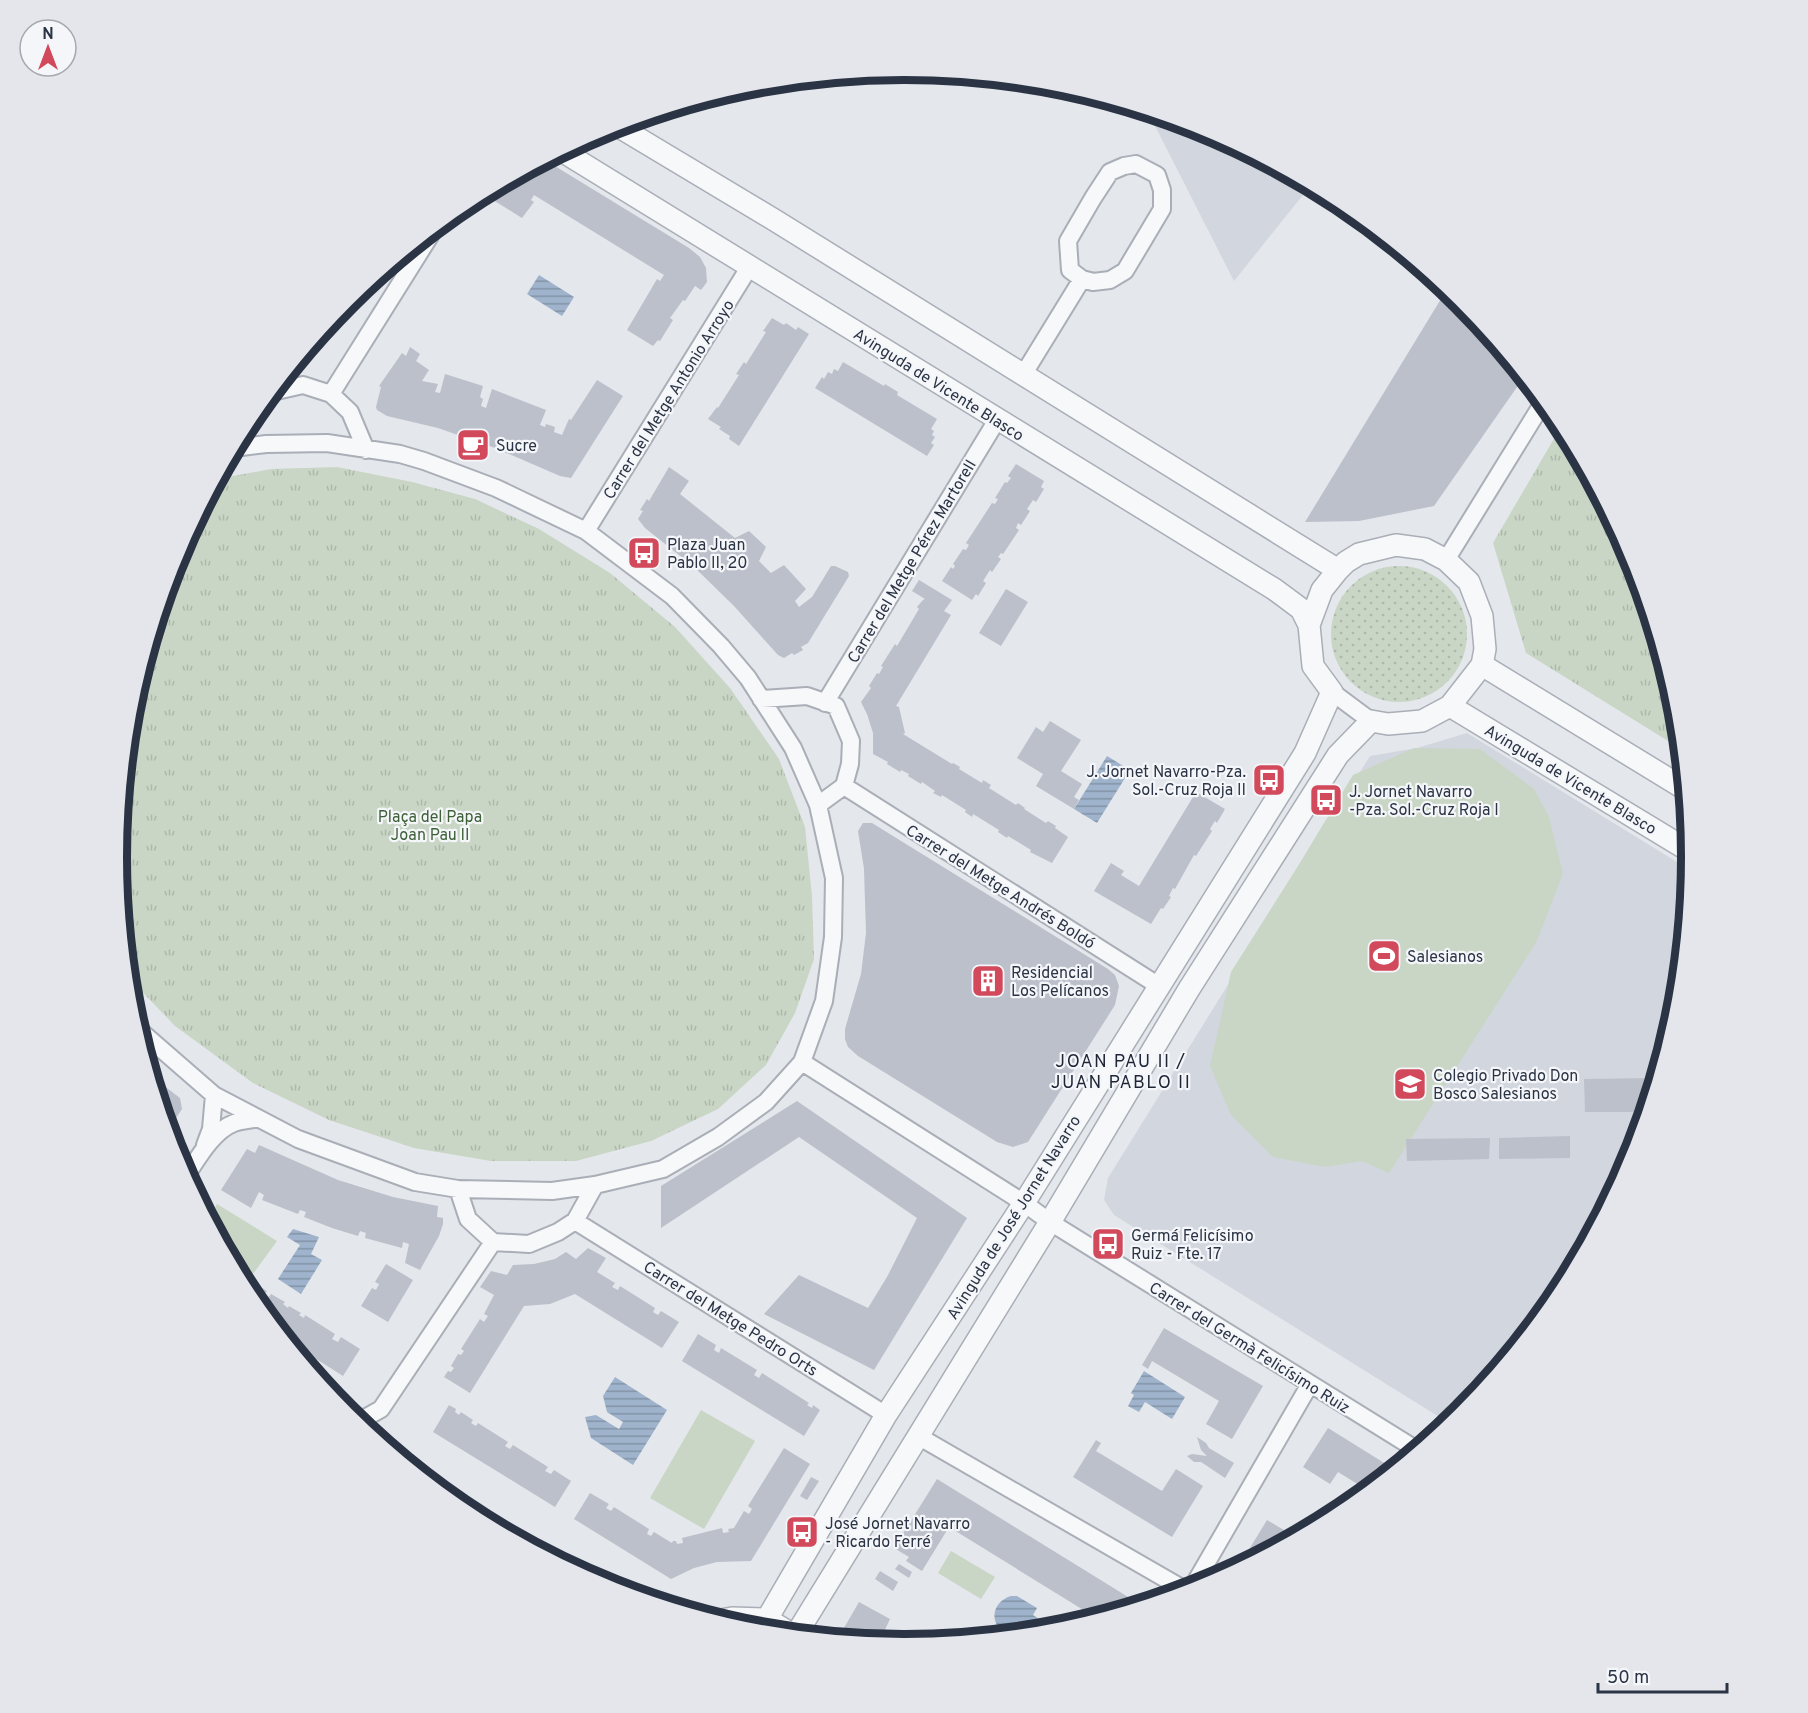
<svg xmlns="http://www.w3.org/2000/svg" width="1808" height="1713" viewBox="0 0 1808 1713" font-family="Overpass,sans-serif">
<style>
.built{fill:#d2d6de}
.grass{fill:url(#grass-tufts)}
.garden{fill:url(#garden-dots)}
.pitch{fill:#c9d6c5}
.water{fill:url(#water-rules)}
.building{fill:#bbc0ca}
.lines{fill:none;stroke-linecap:round;stroke-linejoin:round}
.minor-casing{stroke:#a9aeb7;stroke-width:20}
.tertiary-casing{stroke:#a9aeb7;stroke-width:24}
.minor{stroke:#f7f8fa;stroke-width:16}
.tertiary{stroke:#f7f8fa;stroke-width:21}
.labels{text-anchor:middle;stroke-width:4.5;stroke-linejoin:round;paint-order:stroke}
.street-label{font-size:16px;fill:#2b3445;stroke:#f4f6f9}
.poi-label{font-size:16px;fill:#2b3445;stroke:#f4f6f9;text-anchor:start}
.park-label{font-size:16px;fill:#3f6138;stroke:#f4f6f9}
.neighbourhood-label{font-size:18px;letter-spacing:1.5px;fill:#1d2536;stroke:#f4f6f9}
.rim{fill:none;stroke:#2b3445;stroke-width:8}
</style>
<defs>
<pattern id="grass-tufts" width="24" height="20" patternUnits="userSpaceOnUse" patternTransform="scale(1.5)"><rect width="24" height="20" fill="#c9d6c5"/><path d="M3 7l-1-3M5 7V3M7 7l1-3M15 17l-1-3M17 17v-4M19 17l1-3" fill="none" stroke="#adb8ab"/></pattern>
<pattern id="garden-dots" width="8" height="8" patternUnits="userSpaceOnUse" patternTransform="scale(1.5)"><rect width="8" height="8" fill="#c9d6c5"/><path d="M2 2h.1M6 6h.1" fill="none" stroke="#adb8ab" stroke-width="1.8" stroke-linecap="round"/></pattern>
<pattern id="water-rules" width="6" height="5" patternUnits="userSpaceOnUse" patternTransform="scale(1.5)"><rect width="6" height="5" fill="#9fb4cc"/><path d="M0 2.5h6" fill="none" stroke="#8293a7"/></pattern>
</defs>
<rect width="100%" height="100%" fill="#e4e7ec"/>
<path class="built" d="M1148 112 1206 129 1311 185 1234 281Z
M1467 733 1690 870 1676 1010 1631 1158 1559 1294 1461 1414 1449 1423 1114 1215 1104 1200 1108 1178 1370 756 1417 748Z"/>
<path class="grass" d="M1562 425 1632 555 1676 703 1681 749 1526 653 1493 543Z
M337 467 412 482 475 499 539 529 610 573 675 627 730 688 779 759 805 827 812 896 814 959 795 1013 766 1065 718 1109 651 1141 576 1161H491L414 1148 329 1120 253 1083 175 1026 128 977 117 856 132 703 177 555 217 479 271 469Z"/>
<path class="garden" d="M1331 634a68 68 0 1 1 136 0a68 68 0 1 1-136 0Z"/>
<path class="pitch" d="M1414 748 1480 749 1534 789 1549 817 1563 873 1537 941 1389 1173 1362 1161 1325 1167 1273 1157 1231 1115 1210 1066 1231 972 1298 866 1353 775Z
M217 1204 277 1241 253 1274 230 1259 209 1218Z
M701 1410 755 1441 704 1529 650 1498Z
M951 1551 995 1577 981 1599 938 1573Z"/>
<path class="water" d="M539 275 574 297 562 316 527 294Z
M1107 756 1130 770 1097 823 1074 809Z
M293 1229 319 1237 311 1254 322 1260 301 1294 278 1279 300 1245 287 1237Z
M1144 1371 1185 1397 1172 1419 1145 1402 1139 1412 1128 1406 1134 1395 1131 1393Z
M615 1377 667 1410 633 1465 591 1438 585 1417 596 1415 619 1429 623 1422 607 1412 603 1396Z
M1011 1596H1017L1037 1608 1033 1615 1048 1625 1045 1630 1002 1634 1003 1632C988 1620 994 1601 1011 1596Z"/>
<path class="building" d="M545 160 689 248 700 257 706 268 707 282 701 290 695 286 685 301 683 300 670 318 673 320 660 341 658 340 653 346 627 330 657 279 660 281 664 275 534 195 531 200 534 202 522 218 493 200 501 187 498 185Z
M1447 289 1461 300 1524 377 1434 506 1359 521 1305 522Z
M772 318 784 325 786 323 796 330 798 327 809 334 739 446 729 439 730 436 719 429 721 427 708 419 717 407 718 408 739 375 736 374 744 362 746 364 766 332 763 331Z
M410 347 420 354 416 361 429 370 422 381 438 384 435 392 440 393 445 374 483 386 480 397 483 399 481 406 486 408 492 389 546 410 540 425 545 427 546 424 555 427 554 432 562 435 569 419 571 420 597 380 623 396 571 478 560 476 495 448 438 428 387 416 377 410 376 407 381 387 379 386 402 353 406 356Z
M843 362 884 386 885 384 898 392 897 395 937 419 931 429 934 431 932 435 935 437 931 443 934 445 927 456 815 388 822 377 824 379 828 372 832 374 834 369 838 371Z
M1016 464 1044 481 1041 487 1044 489 1036 502 1033 500 1027 509 1030 511 1021 525 1018 523 1016 528 1019 530 1003 554 1001 553 998 557 1001 559 992 572 990 570 983 581 986 583 978 596 976 594 972 600 942 581 951 567 953 569 955 566 953 564 963 549 966 550 969 545 966 543 992 503 995 504 998 499 995 498 1005 482 1007 483 1011 478 1008 476Z
M669 467 689 481 680 494 735 538 749 531 766 547 759 561 771 573 784 565 806 589 795 601 799 607 812 597 831 566H835L848 572 849 576 808 643 801 647 803 650 794 655 792 653 784 658 778 655 734 606 693 566 645 528 638 519 643 511 640 510 647 499 649 501Z
M919 580 952 600 944 611 951 615 896 706 899 707 905 733 903 734 952 764 953 763 960 767 959 769 982 783 983 780 991 785 989 788 1016 805 1018 803 1025 808 1024 809 1046 823 1048 821 1056 826 1055 828 1068 837 1052 863 1030 852 1031 850 1008 836 1007 838 998 832 999 830 973 814 972 817 965 812 966 810 942 795 941 797 933 793 935 791 922 782 921 784 908 776 909 774 901 770 900 772 887 764 888 762 873 754V733L867 714 861 702 871 688 869 686 877 673 879 674 883 667 881 666 895 644 897 646 919 609 917 607 923 600 925 599 912 591Z
M1006 589 1028 602 1001 646 979 633Z
M1050 721 1081 740 1061 771 1082 784 1074 797 1079 800 1074 809 1036 786 1043 774 1017 758 1036 727 1043 732Z
M1196 792 1225 809 1217 823 1215 821 1210 829 1212 831 1196 856 1194 855 1175 889 1173 888 1169 896 1171 897 1163 909 1161 908 1151 924 1094 891 1111 863 1124 871 1121 875 1139 886Z
M863 823H872L1108 969 1115 975 1119 986 1115 1005 1028 1142 1013 1147 997 1142 858 1056 848 1047 845 1039V1029L861 974 866 933 864 869 858 831Z
M151 1076 180 1098 182 1109 168 1130Z
M1584 1079 1656 1078 1645 1112H1585Z
M797 1101 967 1218 874 1370 764 1314 799 1275 868 1308 887 1277 917 1218 799 1137 661 1228V1186Z
M1570 1136V1158L1499 1159V1138Z
M1490 1138 1489 1159 1407 1161 1406 1139Z
M259 1145 338 1180 393 1197 438 1206 437 1217 443 1218V1224L439 1236 420 1270 405 1263 409 1244 403 1242 402 1248 365 1238 366 1233 360 1231 358 1236 332 1228 304 1217 306 1212 300 1210 298 1214 262 1200 264 1195 259 1192 251 1208 221 1190 247 1149 255 1153Z
M588 1248 606 1258 597 1272 615 1283 612 1287 618 1290 620 1286 655 1308 653 1312 658 1315 661 1311 679 1322 662 1348 575 1294 550 1304 524 1306 470 1393 444 1377 448 1371 451 1372 454 1368 451 1366 458 1354 461 1355 464 1351 461 1349 480 1319 484 1322 488 1316 484 1314 494 1295 480 1287 491 1271 507 1275 513 1265 534 1264 555 1259 566 1252 576 1259Z
M386 1264 413 1280 388 1322 361 1306 372 1288 376 1290 379 1284 375 1282Z
M238 1274 250 1281 249 1283 253 1286 254 1283 267 1291 265 1294 269 1297 271 1294 285 1302 283 1304 288 1308 289 1306 301 1313 299 1315 304 1318 305 1315 335 1334 332 1339 338 1342 341 1337 360 1349 343 1376 288 1341 249 1294Z
M1164 1328 1263 1386 1232 1439 1206 1424 1219 1401 1152 1361 1148 1369 1142 1365Z
M698 1334 716 1345 714 1350 719 1353 721 1348 757 1370 754 1375 759 1378 762 1373 809 1403 807 1405 812 1408 813 1405 820 1410 804 1436 682 1361Z
M449 1405 456 1409 455 1412 459 1415 461 1412 473 1420 471 1423 476 1426 478 1423 508 1442 505 1446 510 1449 513 1445 548 1467 545 1471 551 1474 554 1470 571 1481 555 1507 433 1432Z
M1328 1428 1394 1469 1367 1490 1338 1472 1330 1484 1303 1467Z
M1197 1437 1206 1443 1209 1448 1234 1463 1225 1478 1201 1462H1194L1187 1456 1192 1454 1207 1456 1201 1450Z
M1096 1440 1101 1443 1096 1451 1162 1491 1176 1469 1203 1486 1172 1537 1073 1477Z
M784 1448 810 1464 751 1561 717 1562 694 1568 671 1579 574 1519 590 1493 609 1504 606 1508 611 1511 614 1507 649 1529 647 1534 651 1536 654 1532 672 1543 673 1541H676L677 1544 683 1543 682 1538 722 1528 723 1533 729 1532 728 1529 734 1528 744 1511 749 1514 752 1509 748 1506Z
M811 1477 819 1481 807 1500 800 1496Z
M937 1479 1133 1600 1128 1608 1078 1623 1085 1611 949 1527 922 1571 906 1561 909 1557 894 1548Z
M1267 1520 1294 1536 1239 1566Z
M899 1564 912 1572 909 1578 895 1569Z
M880 1571 898 1582 893 1591 875 1579Z
M859 1602 890 1619 884 1632 891 1643 850 1639 844 1628Z"/>
<g class="lines">
<defs>
<path id="minor" d="M1136 164 1157 175 1162 190V209L1125 271 1110 280 1093 282 1082 279 1070 270 1068 241 1093 198 1110 172 1124 166Z
M1023 375 1082 279
M272 392 303 385 331 394 350 412 366 450
M331 394 435 228
M586 531 750 266
M1446 560 1544 401
M1332 692 1371 721
M761 699 807 696 836 706 851 741 850 764 844 786 818 805
M825 703 997 420
M844 786 1159 986
M137 1028 214 1095 298 1139 415 1182 458 1189 552 1191 595 1185 663 1169 718 1137 766 1102 802 1062 824 1001 833 937 834 878 818 805 793 748 748 678 721 646 672 596 586 531 496 488 424 461 400 454 327 443 266 444 234 448
M802 1062 1024 1203 1050 1222 1417 1450
M205 1145 211 1129 214 1095
M186 1176C198 1158 213 1131 234 1123 242 1120 251 1120 258 1118
M458 1189 468 1219 493 1242 529 1244 558 1232 575 1221 595 1185
M575 1221 886 1415
M358 1422 381 1409 493 1242
M918 1436 1185 1590
M1192 1588 1310 1384"/>
<path id="tertiary" d="M616 125 776 221 1338 570
M562 151 1274 589 1301 609 1309 625
M1482 665 1685 789
M1450 706 1691 852
M767 1619 886 1415 1024 1203 1305 753 1332 692 1313 666 1309 625 1322 590 1338 570 1346 562 1359 554 1396 545 1425 549 1446 560 1469 582 1482 616 1485 649 1482 665 1450 706 1422 721 1388 724 1371 721 1338 755 1189 989 1050 1222 797 1633
M721 1620 732 1618 767 1619 790 1633"/>
</defs>
<use href="#minor" class="minor-casing"/>
<use href="#tertiary" class="tertiary-casing"/>
<use href="#minor" class="minor"/>
<use href="#tertiary" class="tertiary"/>
</g>
<defs>
<symbol id="cafe-square" viewBox="-11 -11 22 22"><rect x="-9" y="-9" width="18" height="18" rx="4" fill="#d1495b" stroke="#f4f6f9"/><path d="M-5.5-4.5H6V0H3Q3 3.5 0 3.5H-2.5Q-5.5 3.5-5.5 0ZM3-3.2v2h1.7v-2ZM-6 4.5H4V6H-6Z" fill="#fff"/></symbol>
<symbol id="bus-square" viewBox="-11 -11 22 22"><rect x="-9" y="-9" width="18" height="18" rx="4" fill="#d1495b" stroke="#f4f6f9"/><path d="M-5-6H5V4H4V6H2V4H-2V6H-4V4H-5ZM-3.5-4V0h7V-4ZM-3.5 1.2v1.5H-2V1.2ZM2 1.2v1.5H3.5V1.2Z" fill="#fff"/></symbol>
<symbol id="stadium-square" viewBox="-11 -11 22 22"><rect x="-9" y="-9" width="18" height="18" rx="4" fill="#d1495b" stroke="#f4f6f9"/><path d="M0-5a6.5 5 0 1 0 0 10a6.5 5 0 1 0 0-10ZM-3.5-1.8h7v3.6h-7Z" fill="#fff"/></symbol>
<symbol id="building-square" viewBox="-11 -11 22 22"><rect x="-9" y="-9" width="18" height="18" rx="4" fill="#d1495b" stroke="#f4f6f9"/><path d="M-4-6H4V6H1V3H-1V6H-4ZM-2.5-4.3h1.7v1.8h-1.7ZM.8-4.3h1.7v1.8H.8ZM-2.5-1h1.7V.8h-1.7ZM.8-1h1.7V.8H.8Z" fill="#fff"/></symbol>
<symbol id="school-square" viewBox="-11 -11 22 22"><rect x="-9" y="-9" width="18" height="18" rx="4" fill="#d1495b" stroke="#f4f6f9"/><path d="M0-5L7-2L0 1L-7-2ZM-4 1L0 2.5L4 1V4Q0 6-4 4Z" fill="#fff"/></symbol>
</defs>
<g fill-rule="evenodd">
<use href="#cafe-square" x="454" y="426" width="38" height="38"/>
<use href="#bus-square" x="625" y="534" width="38" height="38"/>
<use href="#bus-square" x="1250" y="761" width="38" height="38"/>
<use href="#bus-square" x="1307" y="781" width="38" height="38"/>
<use href="#stadium-square" x="1365" y="937" width="38" height="38"/>
<use href="#building-square" x="969" y="962" width="38" height="38"/>
<use href="#school-square" x="1391" y="1065" width="38" height="38"/>
<use href="#bus-square" x="1089" y="1225" width="38" height="38"/>
<use href="#bus-square" x="783" y="1513" width="38" height="38"/>
</g>
<g class="labels">
<g class="street-label">
<text transform="translate(939 384) rotate(32)" y="6">Avinguda de Vicente Blasco</text>
<text transform="translate(668 399) rotate(-58)" y="6">Carrer del Metge Antonio Arroyo</text>
<text transform="translate(911 561) rotate(-59)" y="6">Carrer del Metge Pérez Martorell</text>
<text transform="translate(1571 779) rotate(31)" y="6">Avinguda de Vicente Blasco</text>
<text transform="translate(1001 886) rotate(32)" y="6">Carrer del Metge Andrés Boldó</text>
<text transform="translate(1013 1217) rotate(-58)" y="6">Avinguda de José Jornet Navarro</text>
<text transform="translate(731 1318) rotate(32)" y="6">Carrer del Metge Pedro Orts</text>
<text transform="translate(1250 1347) rotate(32)" y="6">Carrer del Germà Felicísimo Ruiz</text>
</g>
<g class="poi-label">
<text x="496" y="451">Sucre</text>
<text x="667" y="550">Plaza Juan<tspan x="667" dy="18">Pablo II, 20</tspan></text>
<text x="1246" y="777" text-anchor="end">J. Jornet Navarro-Pza.<tspan x="1246" dy="18">Sol.-Cruz Roja II</tspan></text>
<text x="1349" y="797">J. Jornet Navarro<tspan x="1349" dy="18">-Pza. Sol.-Cruz Roja I</tspan></text>
<text x="1407" y="962">Salesianos</text>
<text x="1011" y="978">Residencial<tspan x="1011" dy="18">Los Pelícanos</tspan></text>
<text x="1433" y="1081">Colegio Privado Don<tspan x="1433" dy="18">Bosco Salesianos</tspan></text>
<text x="1131" y="1241">Germá Felicísimo<tspan x="1131" dy="18">Ruiz - Fte. 17</tspan></text>
<text x="825" y="1529">José Jornet Navarro<tspan x="825" dy="18">- Ricardo Ferré</tspan></text>
</g>
<g class="park-label">
<text x="430" y="822">Plaça del Papa<tspan x="430" dy="18">Joan Pau II</tspan></text>
</g>
<g class="neighbourhood-label">
<text x="1121" y="1067">JOAN PAU II /<tspan x="1121" dy="21">JUAN PABLO II</tspan></text>
</g>
</g>
<path d="M0 0H1808V1713H0ZM127 857a777 777 0 1 1 1554 0a777 777 0 1 1-1554 0Z" fill="#e4e6eb" fill-rule="evenodd"/>
<path class="rim" d="M127 857a777 777 0 1 1 1554 0a777 777 0 1 1-1554 0Z"/>
<g transform="translate(48 48)"><circle r="28" fill="#f4f6f9" stroke="#a4a8b1" stroke-width="1.5"/>
<path d="M0-4.5L10 22L0 15L-10 22Z" fill="#d1495b"/>
<text y="-9" font-size="16" font-weight="bold" text-anchor="middle" fill="#2b3445">N</text>
</g>
<path d="M1598 1683v9h129v-9" fill="none" stroke="#2b3445" stroke-width="3"/>
<text x="1607" y="1683" font-size="18" fill="#2b3445" stroke="#f4f6f9" stroke-width="4.5" paint-order="stroke">50 m</text>
</svg>
